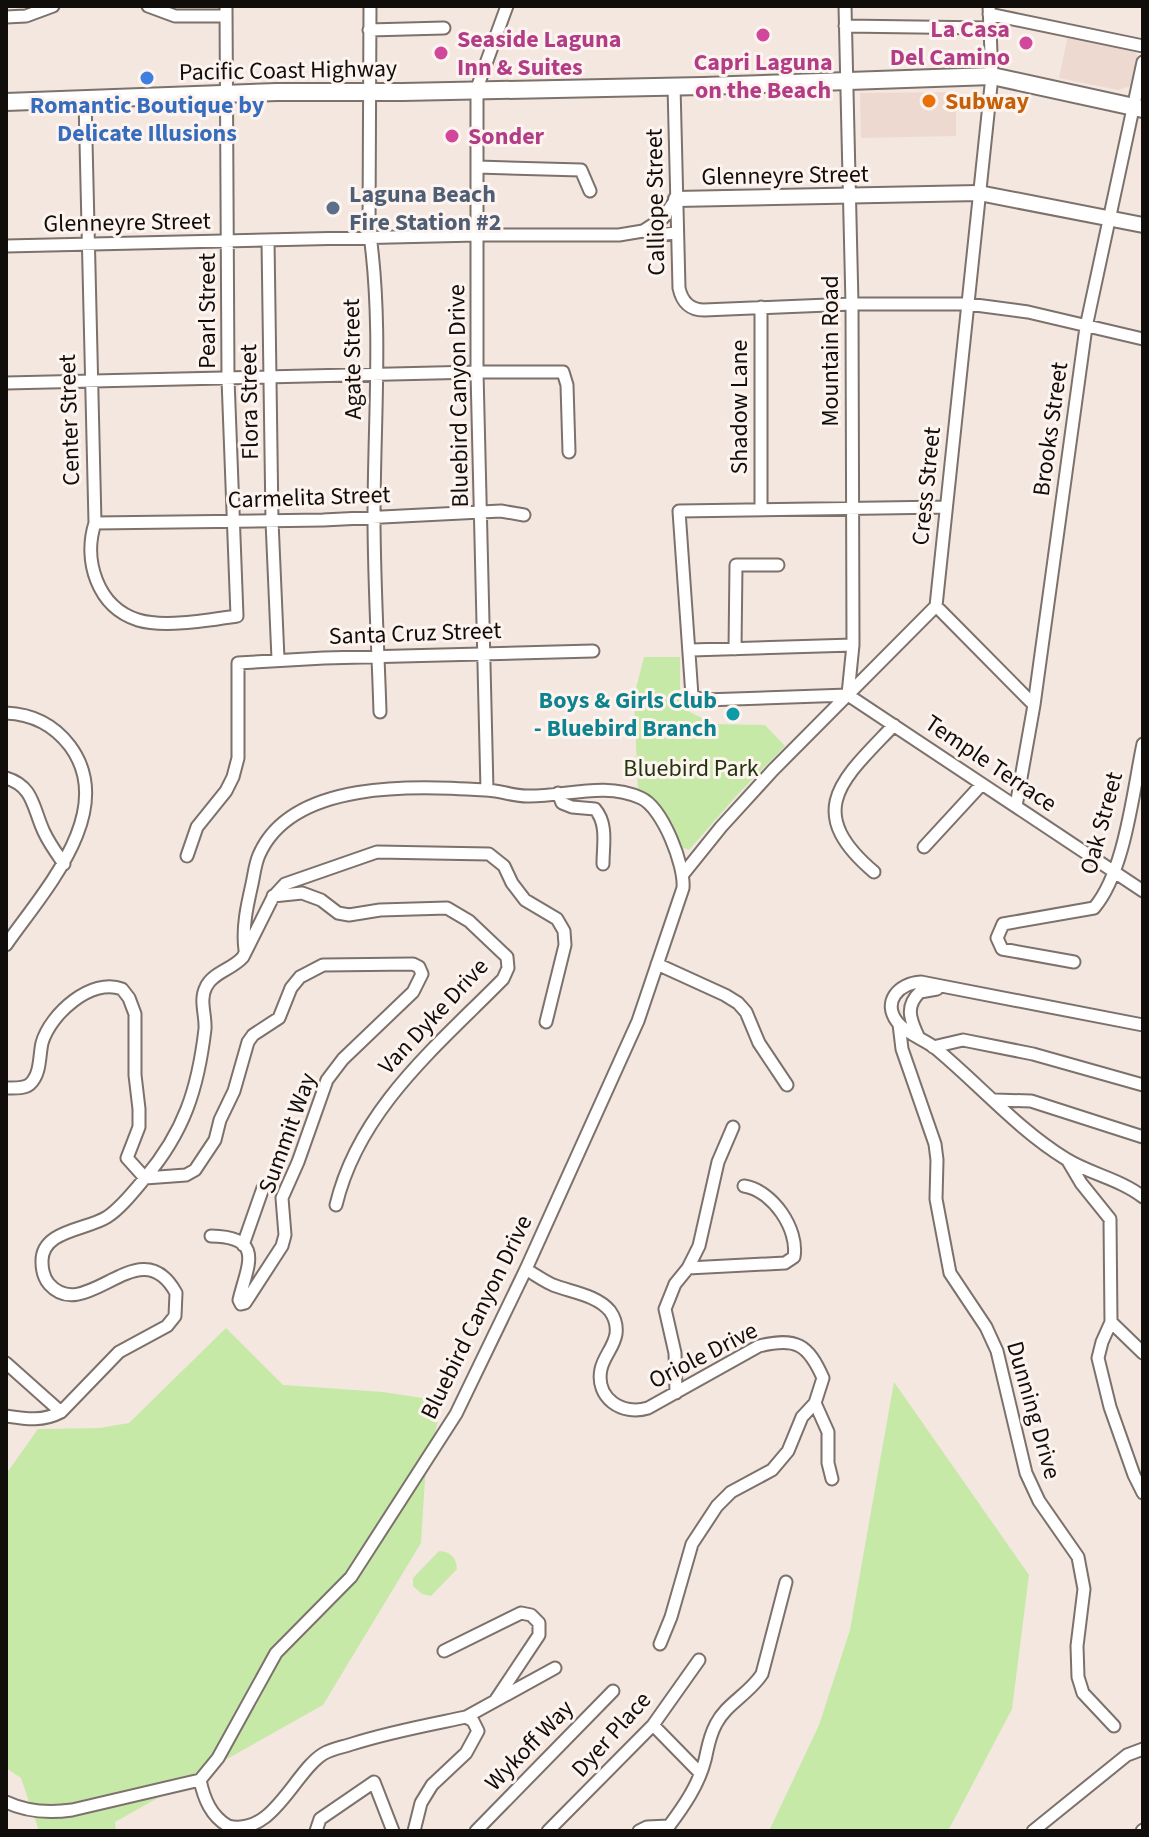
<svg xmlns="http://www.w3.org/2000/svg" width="1149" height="1837" viewBox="0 0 1149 1837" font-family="'Source Sans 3',sans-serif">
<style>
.built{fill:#edd9cf}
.green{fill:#c7e9a8}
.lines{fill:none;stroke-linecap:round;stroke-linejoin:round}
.minor-casing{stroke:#7c716b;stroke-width:15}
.major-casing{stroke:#7c716b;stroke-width:18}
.highway-casing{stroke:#7c716b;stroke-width:20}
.minor{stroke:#fff;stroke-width:11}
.major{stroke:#fff;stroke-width:14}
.highway{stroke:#fff;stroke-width:16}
.hotel-dot{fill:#d1479c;stroke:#fef4ef;stroke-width:3}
.shop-dot{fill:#3f7fe0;stroke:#fef4ef;stroke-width:3}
.food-dot{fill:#e8710a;stroke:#fef4ef;stroke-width:3}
.service-dot{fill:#5c6f8a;stroke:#fef4ef;stroke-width:3}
.culture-dot{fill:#0f9aa8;stroke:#fef4ef;stroke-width:3}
.labels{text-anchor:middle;stroke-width:6;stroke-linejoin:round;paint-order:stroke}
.hotel-label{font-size:24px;font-weight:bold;fill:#b23c85;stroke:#fef4ef;text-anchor:start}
.street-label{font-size:24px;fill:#110d0b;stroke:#fef4ef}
.food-label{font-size:24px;font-weight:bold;fill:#c56008;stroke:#fef4ef;text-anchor:start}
.shop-label{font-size:24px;font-weight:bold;fill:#366cbe;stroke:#fef4ef}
.service-label{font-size:24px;font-weight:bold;fill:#4e5e75;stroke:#fef4ef;text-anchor:start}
.culture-label{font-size:24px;font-weight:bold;fill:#0d838f;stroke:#fef4ef;text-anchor:end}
.park-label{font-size:24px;fill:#22340e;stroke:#fef4ef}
</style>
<rect width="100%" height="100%" fill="#f3e7e0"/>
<path class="built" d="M1068 35 1134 49 1138 57 1131 86 1118 90 1059 78Z
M956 92V136L861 138 860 93Z"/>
<path class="green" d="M644 657H680V707L714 724 765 725 785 746 738 794 689 850 678 846 638 791 634 696Z
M226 1328 283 1385 383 1392 442 1401 425 1479 421 1543 323 1705 115 1822 116 1831H39L21 1778 6 1768V1474L38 1429 100 1428 129 1423Z
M894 1382 1029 1575 1012 1709 948 1831H769L819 1725 850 1630Z
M439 1551C451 1552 456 1557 457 1569L431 1596 422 1594 413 1586V1578Z"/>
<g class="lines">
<defs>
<path id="minor" d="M148 6 175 16H225
M370 6 369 228C383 322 374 420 374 516 374 581 378 647 380 712
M845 6 852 304 853 645 848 694
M989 14 1143 46
M6 17 26 16 53 6
M845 26 989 28
M369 30 444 28
M674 86 679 288C682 302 690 310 704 310L852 304H968L1028 312 1143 339
M85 99 95 523C83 560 97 607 138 620 164 628 210 620 237 616L228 379 226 6
M477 167 581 170 590 191
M643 231 654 235 677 233
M268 240 272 521 278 659
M6 246 477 235H619L643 231 663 218 676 199
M761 307V508
M6 383 477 372H563L567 385 569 452
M946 507 679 511 692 696 704 700 848 695 1143 891
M95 523 323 520 501 511 524 515
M936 606 1034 705
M735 649 736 565H778
M691 650 853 645
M6 713C32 714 54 725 70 746 119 812 41 894 6 945
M6 778C34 786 33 809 44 832 49 843 57 854 64 864
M487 790 477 372V88L507 6
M558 793 562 803 572 807 595 809C608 824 603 845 603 864
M1016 806 1034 705 1086 327 1143 62
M924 847 982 784
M187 856 197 827 226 791 233 777 238 758V663L324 658 593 651
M874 872C801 810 844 778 894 725
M684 873 721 827 773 770 936 606 992 76 989 6
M273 896 302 893 321 900 338 913 349 915 380 910 447 908 469 921 507 957 508 968 503 979C437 1046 359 1109 336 1205
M1074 962 1002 949 997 938 1003 924 1094 908C1125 872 1133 791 1143 744
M657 964 725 995 738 1003 746 1012 759 1043 787 1085
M899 1024 902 1049 935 1144 937 1160 936 1199 950 1273 986 1327 997 1351 1026 1473 1039 1501 1078 1557 1084 1589 1077 1646 1078 1677 1083 1693 1114 1726
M1143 1025 921 982C899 983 881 1002 898 1023 906 1033 923 1039 934 1047 978 1083 1017 1129 1066 1159 1090 1174 1120 1179 1143 1197
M918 1036C910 1019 905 1006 920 992L937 989
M933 1047 963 1040 1033 1054 1143 1085
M6 1088C14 1088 24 1089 30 1084 41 1074 39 1056 42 1043 50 1014 92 977 122 989L129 998 135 1014V1075L139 1109V1127L127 1158 145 1178 186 1175 195 1170 215 1140 220 1120 234 1091 248 1042 253 1035 279 1018 291 988 300 977 323 965 413 964 419 967 422 974 413 992 343 1059 327 1080 298 1162 282 1198 285 1235 282 1246 245 1303 241 1304 239 1300C247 1266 266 1237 211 1236
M995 1100 1031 1101 1143 1137
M1068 1161 1081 1183 1110 1219 1111 1322 1102 1342 1098 1358 1110 1407 1134 1475 1143 1493
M243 1245 263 1188
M688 1268 785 1263 794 1257C799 1229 772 1190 744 1186
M526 1269C535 1275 544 1281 553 1285 571 1292 597 1295 610 1311 615 1318 617 1326 616 1334 614 1347 604 1356 601 1369 595 1398 622 1416 648 1408L759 1346C796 1337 808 1344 823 1378L815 1403 802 1417 788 1451 772 1470 731 1492 717 1506 692 1544 671 1617 660 1644
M1111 1322 1143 1353
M6 1363 61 1412
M676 1393 675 1353 665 1309 675 1284 688 1268 699 1246 718 1162 733 1127
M815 1403 828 1432V1463L832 1479
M6 1416C26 1419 42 1422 61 1412L119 1352 167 1326 175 1316 176 1293C140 1227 86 1326 49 1284 44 1278 42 1270 42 1262 41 1230 87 1230 107 1217 121 1208 134 1191 145 1178 184 1132 198 1089 205 1029 206 1015 199 1000 206 987 212 973 233 969 243 957L273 897 285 884 377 852 489 854 504 866 512 883 525 900 557 919 564 931 565 945 546 1022
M444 1651 521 1613 531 1615 539 1623V1635L495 1701
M466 1717 555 1668
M653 1725 700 1773
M200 1780 218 1758 276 1653 351 1577 456 1414 526 1269 638 1021 683 888C685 866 663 808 641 798 605 781 564 797 527 796 512 796 499 790 485 790 416 786 292 779 259 855 255 864 254 875 252 884 247 906 242 928 245 950
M200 1780C204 1799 211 1816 228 1826 273 1837 294 1772 323 1754 331 1749 343 1747 352 1744 389 1732 428 1725 466 1717L473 1721 478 1731 466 1753 432 1785 421 1803 414 1831
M6 1802C27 1812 50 1813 72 1810L200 1780
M669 1826C684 1806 699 1784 705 1760 708 1747 709 1737 716 1724 726 1704 749 1694 762 1674L786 1582
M316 1831 320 1819 374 1782 393 1831
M476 1831 613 1691
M548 1831 653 1725 699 1660
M639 1831 647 1827 669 1826
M1033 1831 1127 1755 1143 1749
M1142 1831 1143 1830"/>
<path id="major" d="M676 199 979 193 1143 225"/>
<path id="highway" d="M402 92 703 86 992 76 1143 109
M6 102 277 92H400"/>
</defs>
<use href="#minor" class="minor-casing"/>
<use href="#major" class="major-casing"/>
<use href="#highway" class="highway-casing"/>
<use href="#minor" class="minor"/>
<use href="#major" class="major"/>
<use href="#highway" class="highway"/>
</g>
<g class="hotel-dot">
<circle cx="763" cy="35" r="8"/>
<circle cx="1026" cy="43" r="8"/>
<circle cx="441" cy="53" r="8"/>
<circle cx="452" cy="136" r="8"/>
</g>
<circle class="shop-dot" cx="147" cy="78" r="8"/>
<circle class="food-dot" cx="929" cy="101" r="8"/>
<circle class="service-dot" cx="333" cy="208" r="8"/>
<circle class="culture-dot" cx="733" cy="714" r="8"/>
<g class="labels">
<g class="hotel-label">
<text x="1010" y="37" text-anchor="end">La Casa<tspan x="1010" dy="28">Del Camino</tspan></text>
<text x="457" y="47">Seaside Laguna<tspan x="457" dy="28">Inn &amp; Suites</tspan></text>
<text x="763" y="70" text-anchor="middle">Capri Laguna<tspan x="763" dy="28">on the Beach</tspan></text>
<text x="468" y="144">Sonder</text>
</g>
<g class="street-label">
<text transform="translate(288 70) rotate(-1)" y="8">Pacific Coast Highway</text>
<text transform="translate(785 175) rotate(-1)" y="8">Glenneyre Street</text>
<text transform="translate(655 202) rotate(-91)" y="8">Calliope Street</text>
<text transform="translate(127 222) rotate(-1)" y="8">Glenneyre Street</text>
<text transform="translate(207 311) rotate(-90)" y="8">Pearl Street</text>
<text transform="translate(830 351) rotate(-90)" y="8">Mountain Road</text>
<text transform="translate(352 359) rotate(-91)" y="8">Agate Street</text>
<text transform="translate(458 396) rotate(-91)" y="8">Bluebird Canyon Drive</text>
<text transform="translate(249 402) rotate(-91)" y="8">Flora Street</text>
<text transform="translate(739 407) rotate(-90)" y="8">Shadow Lane</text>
<text transform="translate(69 420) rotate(-92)" y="8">Center Street</text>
<text transform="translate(1050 429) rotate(-82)" y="8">Brooks Street</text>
<text transform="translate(926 486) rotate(-84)" y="8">Cress Street</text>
<text transform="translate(309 497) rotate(-2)" y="8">Carmelita Street</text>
<text transform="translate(415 633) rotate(-2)" y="8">Santa Cruz Street</text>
<text transform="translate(991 763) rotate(34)" y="8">Temple Terrace</text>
<text transform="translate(1101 823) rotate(-75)" y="8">Oak Street</text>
<text transform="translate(433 1016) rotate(-47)" y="8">Van Dyke Drive</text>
<text transform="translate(287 1133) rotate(-70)" y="8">Summit Way</text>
<text transform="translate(476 1317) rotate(-64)" y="8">Bluebird Canyon Drive</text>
<text transform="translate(703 1355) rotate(-27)" y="8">Oriole Drive</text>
<text transform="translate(1034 1410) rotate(74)" y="8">Dunning Drive</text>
<text transform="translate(611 1734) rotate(-48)" y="8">Dyer Place</text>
<text transform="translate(529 1745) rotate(-46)" y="8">Wykoff Way</text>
</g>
<g class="food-label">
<text x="945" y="109">Subway</text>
</g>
<g class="shop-label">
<text x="147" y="113">Romantic Boutique by<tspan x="147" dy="28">Delicate Illusions</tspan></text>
</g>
<g class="service-label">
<text x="349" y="202">Laguna Beach<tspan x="349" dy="28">Fire Station #2</tspan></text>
</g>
<g class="culture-label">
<text x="717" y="708">Boys &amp; Girls Club<tspan x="717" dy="28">- Bluebird Branch</tspan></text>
</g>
<g class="park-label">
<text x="691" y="776">Bluebird Park</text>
</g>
</g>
<rect width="1149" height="1837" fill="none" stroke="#110d0b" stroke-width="16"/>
</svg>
